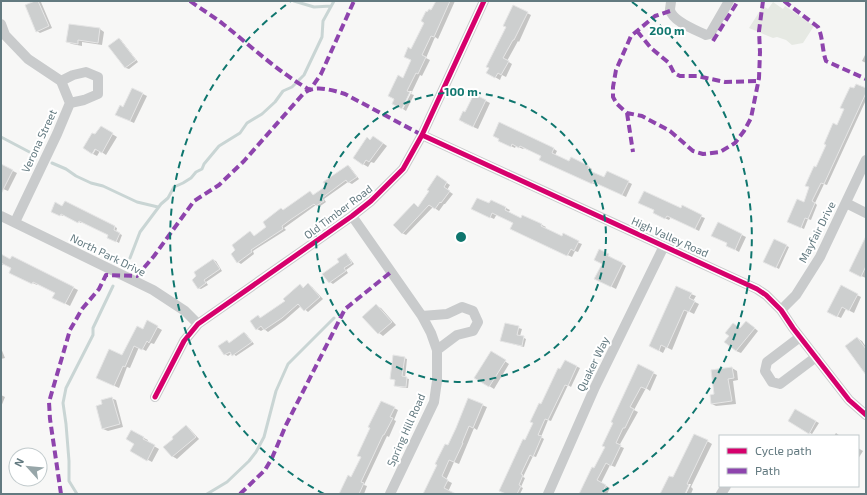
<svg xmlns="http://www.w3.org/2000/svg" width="867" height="495" viewBox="0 0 867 495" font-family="'Exo 2',sans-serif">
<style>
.green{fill:#e6e9e3}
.shadow{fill:#0003}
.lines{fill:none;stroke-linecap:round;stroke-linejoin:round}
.stream{stroke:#c9d5d4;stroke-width:3}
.building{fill:#cdcfcf;stroke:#e6e6e6}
.minor{stroke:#c9cbcc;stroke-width:10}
.quiet{stroke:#8e44ad;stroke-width:4;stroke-dasharray:8 4;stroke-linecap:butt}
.cycleway-casing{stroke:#fff;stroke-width:8}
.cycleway{stroke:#d6006c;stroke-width:5}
.ring{fill:none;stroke:#0f766e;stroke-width:2;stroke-dasharray:7 5}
.labels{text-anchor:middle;stroke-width:4;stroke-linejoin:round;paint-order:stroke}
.street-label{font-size:11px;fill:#637a80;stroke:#fff}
.centre{fill:#0f766e;stroke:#fff;stroke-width:2}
.ring-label{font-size:12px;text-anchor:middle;font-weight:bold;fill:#0f766e;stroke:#fff;stroke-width:4;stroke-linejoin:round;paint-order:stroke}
</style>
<rect width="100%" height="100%" fill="#f7f7f6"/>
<path class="green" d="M773 2 783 9 785 6 814 26 803 43 792 45 786 40 777 37 773 38 749 28 763 6 768 9Z"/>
<path class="shadow" d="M37 1 41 2 52 28 40 33 37 31Z
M437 1H455L438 39 435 37 426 58 430 60 422 76 420 75 411 94 414 95 406 111 403 109 412 91H409L401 108 404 79 412 60 411 50 425 23 428 13 432 12Z
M527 13 531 15 519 42 518 41 507 61 512 64 506 77 502 75 500 80 488 73Z
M100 29 104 32 102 45 82 42V46L72 44 67 42Z
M119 39 121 40 138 62 129 69 126 68 109 46Z
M866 53V63L862 61Z
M866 89V100L827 185 824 184 815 203 817 205 811 220 808 219 804 229 791 223 804 203 817 169 838 126Z
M143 94 147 96 134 123 121 117 123 108Z
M474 95 490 103 478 129 464 123 465 113Z
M101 127 117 137 106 155 100 151 97 156 93 154 98 146 96 136Z
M377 139 387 146 374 163 371 162 368 167 363 164 371 141Z
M502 142 554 149 557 151 555 155 570 162 571 159 589 167 592 169 591 172 604 179 628 182 632 184 626 197 597 183 596 185 544 161 542 156 524 148 523 149 516 146 515 148Z
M1 165 17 173 8 191 1 188Z
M348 166 350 167 359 179 352 184 348 182 324 199 326 202 319 207 316 205 284 228 286 230 253 251 254 254 241 264 238 262 250 233 255 237 268 227 284 211 310 192 314 196 327 186Z
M441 179 450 185 447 190 453 194 445 204H444L439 211 433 207 406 235 402 233 431 191Z
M65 202 117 228 116 232 122 235 119 243 108 237 109 234 82 222 81 223 64 214 63 216 52 211 63 207Z
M490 205 506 208 510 210 508 213 521 219 522 216 542 225 546 227 545 228 562 237 582 244 578 252 575 251 572 257 515 231 514 222 497 214 494 219 477 211Z
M681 210 705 218 699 231 671 217 669 220 658 215Z
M718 223 746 237 739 252 732 248Z
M774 240 789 247 779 269 764 261Z
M866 248V278L854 273Z
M599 250 626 266 616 289 600 281 603 264Z
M346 255 348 256 354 264 346 270 348 273 333 284 330 282Z
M1 256 11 260 12 257 78 290 70 306 58 300 56 292 38 283 37 285 15 275 12 268 3 264 1 267Z
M213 260 216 261 222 271 206 282 208 285 201 289 198 288Z
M300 285 304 288 308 285 312 287 323 299 308 312 301 306 285 320 268 332 264 329 261 331 257 329 258 316 262 318 286 301Z
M691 294 696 296 693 301 699 304 694 314 688 311 672 350 666 347 663 353 654 348Z
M857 295 861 297 854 313 846 309 841 318 828 312Z
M376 306 381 308 396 325 383 336 379 333 364 317Z
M148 322 162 330 154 344 151 343 146 351 139 347 130 368 127 367 119 388 102 380 143 330Z
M505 324 522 329 520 336 526 339 524 347 501 341Z
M751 325 758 331 741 353 736 351 741 329Z
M245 333 247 335 254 344 236 356 232 353 228 356 225 354 227 342 230 343Z
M857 338 862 341 866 347V372Z
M1 348 5 358 1 359Z
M491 352 509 364 494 389 475 377Z
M404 358 407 359 405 378 409 379 408 388 398 387 395 385 396 380 391 378Z
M565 361 580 368 571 387 568 385 551 421 548 420 541 437 544 439 536 457 533 456 523 477 525 478 521 487 523 488 520 494H506L526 441 541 405Z
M638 366 657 375 650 391 646 388 634 410 638 412 619 446 624 448 615 467 610 465 601 483 610 488 607 494H580L595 469 606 447 614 422Z
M732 368 737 371 738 380 733 381 736 404 716 406 712 404 715 395 712 371Z
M1 395 5 397 1 407Z
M111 398 116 400 123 427 108 431 103 429 97 406 103 404Z
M482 405 487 407 477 430 474 428 459 464 454 462 446 480 452 483 447 494H424L448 446Z
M394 408 398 410 394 420 396 421 389 437 387 436 364 485 367 486 364 494H340L352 478 362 457Z
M795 410 819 423 812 434 789 421Z
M186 426 190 429 199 439 177 459 172 456 175 439Z
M132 432 148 440 147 442 159 449 152 462 131 451 135 443Z
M836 433 840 436H841H834Z
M707 441 712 444 691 487 693 489 691 494H686L691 484H689L684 494H661Z
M858 448 863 451 858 459Z"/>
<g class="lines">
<path class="stream" d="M294 1 314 7 331 6
M1 137 37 156
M52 163 66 169 76 176 91 183 103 186 137 202 158 207
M130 258 140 232 161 204 168 198 174 187 183 183 191 178 196 172 202 169 204 164 219 146 240 133 247 123 262 114 275 102 283 91 292 87 304 75 322 37 323 21 334 1
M77 494 69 481V461L66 424 63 403 66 388 93 335V328L113 286
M207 494 227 482 249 461 256 452 264 437 276 391 288 364 334 318"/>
</g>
<path class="building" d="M35 1H38L49 26 36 32 25 5Z
M436 1H450L434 37 431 36 422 55 426 57 418 74 416 73 407 91 410 92 402 109 392 104 394 99 388 96 398 75 403 78 411 60 404 57 408 47 411 49 424 23 421 21 426 11 427 12 429 9 431 10Z
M513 5 528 12 514 40H513L503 58 509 61 501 75 498 73 495 78 486 73 489 68 486 67 506 27 503 26Z
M69 24 100 28 98 43 78 40V44L66 42Z
M119 38 136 60 125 68 108 46Z
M856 84 866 88V93L824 184 821 183 812 201 815 203 808 219 805 218 801 228 787 222 797 199 804 202 809 187 805 186 814 166 816 167 826 145 824 144 833 123 837 125 844 109 840 108 850 87 854 88Z
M132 88 143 93 130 121 115 115 120 105 123 107Z
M474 94 486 100 473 127 459 120 463 111 465 112Z
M499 122 554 148 552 153 569 161 571 157 589 166 588 170 604 177 607 171 629 181 622 195 593 182 592 184 539 160 541 156 520 146 519 148 512 144 511 147 498 141 499 139 493 136Z
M101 126 113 133 102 153 95 149 92 154 83 148 92 133 95 134Z
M373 136 383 143 369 162 366 160 363 165 353 158 367 137 370 140Z
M1 164 13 170 1 194Z
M348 165 357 177 348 183 346 180 322 198 324 201 316 206 314 204 290 220 282 226 283 229 251 250 252 252 237 263 231 254 235 250 232 245 250 231 254 236 266 227 263 222 281 208 283 210 310 191 313 195 326 186 323 182Z
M437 175 447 182 444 187 450 191 441 203 440 202 435 209 429 205 402 234 393 225 414 203 418 207 429 191 427 190Z
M644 191 681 208 682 205 702 215 695 229 667 216 665 219 653 213 654 210 638 203Z
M477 198 489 203 491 200 506 207 505 210 521 218 522 215 542 224 541 226 562 236 563 233 579 241 574 251 571 249 567 256 510 229 513 223 492 213 490 218 471 209Z
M65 201 115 226 114 230 120 233 116 242 107 238 108 235 79 221 78 223 61 214 60 216 51 212 55 202 62 206Z
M718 222 742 234 735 250 726 246 727 243 711 236Z
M866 236V266L861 277 849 271Z
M774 239 787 245 776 268 763 262Z
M599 249 609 254 608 256 623 263 611 287 594 279 602 264 594 260Z
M346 253 352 263 344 268 346 271 329 283 322 274 339 262 337 259Z
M1 254 10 259 12 256 74 287 65 304 52 298 55 293 33 282 32 284 9 273 11 268 1 263Z
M213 259 220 269 204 280 206 283 198 289 192 280 196 276 194 272Z
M308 283 320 297 304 311 298 304 282 318 264 330 261 326 256 330 250 321 258 315 260 318 285 301 283 299 300 284 303 288Z
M841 285 858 294 849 311 842 307 837 317 827 312Z
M676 286 692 293 689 298 695 301 689 312 684 310 667 348 661 345 659 351 649 346Z
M376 304 392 322 378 334 362 317Z
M147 320 158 326 149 343 147 341 142 350 134 346 125 367 123 366 114 386 96 378 109 349 122 355 137 326 143 329Z
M746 321 755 328 736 351 724 342 729 336 725 333 733 323 740 328Z
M505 323 519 326 517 335 524 336 522 346 500 341Z
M244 332 252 342 232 356 230 352 224 355 218 346 227 340 229 343Z
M857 337 866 349V375L845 346Z
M491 351 506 360 489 387 474 378Z
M393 355 405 357 402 376 407 377 406 387 394 386 395 380 390 379Z
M565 360 577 366 568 386 565 385 548 420 545 419 538 435 542 436 533 457 530 455 521 474 523 475 519 485 521 486 517 494H506L499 491 523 439 525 440 533 423 530 422 539 403 541 404 558 368 560 369Z
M638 364 654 372 646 389 641 387 630 407 634 409 625 428H623L616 443 621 445 611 466 606 463 597 480 606 485 602 494H579L592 467 594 468 605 447 602 446 613 423 611 422Z
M732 367 734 378 728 379 732 401 711 404 710 395 714 394 711 370Z
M112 397 120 424 102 429 96 406 102 404 101 400Z
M468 398 483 404 473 428 469 426 462 443H463L454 462 449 460 442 476 448 480 444 488 456 494H423L437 465 435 464 445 444 448 445 456 428Z
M381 401 395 407 390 417 393 418 384 435H383L361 482 364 483 359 494H339L348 475 351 477 361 457 357 456 370 428 368 427Z
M795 409 816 421 809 434 788 421Z
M186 425 196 437 172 457 163 447 173 439 172 437Z
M131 430 144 437 143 439 155 445 147 461 130 451 134 444 126 439Z
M694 434 708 440 687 484 689 485 685 494H660L669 476 673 477Z"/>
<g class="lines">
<path class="minor" d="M671 1C671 4 670 7 670 10 673 22 696 30 706 35L710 34 729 1
M1 24 5 35 28 59 61 81 70 103 57 134 15 222
M61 81 73 75 86 72 98 77V94L84 100 70 103
M422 135 757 289 766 295 781 310 793 328 849 400 866 415
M846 203 866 213
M1 216 153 290 185 311 198 324
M352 216 422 316 431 333 437 350V381L434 402 390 494
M781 310 796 295 820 257 866 160
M422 316 447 314 462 307 473 311 478 322 473 331 457 335 437 350
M800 337 767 362 765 371 772 382 780 384 816 357
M155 397 184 341 198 324 352 216 371 201 403 169 422 135 484 1
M548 494 595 387 664 246
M721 494 726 486"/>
<path class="quiet" d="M190 1C201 9 213 16 223 24 251 46 278 72 310 90L321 74 354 1
M784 1 818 27C823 37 822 50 826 61L866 79
M670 11 655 16 631 36 616 70 613 87V97L617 104 627 113 642 116 670 131 693 151 703 154 720 152 735 143 744 131 751 118 759 78 760 52 759 31 763 1
M637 31 651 48 669 63 674 73 680 76H697L725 82 758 81
M713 41 738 1
M627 113 633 152
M61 494 50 419 49 402 70 330 82 309 99 289 106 275 137 276 154 256 194 201 219 185 244 161 303 94C314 84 332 90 345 94L422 135
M240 494 265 470 272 458 286 425 345 309 391 272"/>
<defs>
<path id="cycleway" d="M422 135 757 289 766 295 781 310 793 328 849 400 866 415
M155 397 184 341 198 324 352 216 371 201 403 169 422 135 484 1"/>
</defs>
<use href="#cycleway" class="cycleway-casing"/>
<use href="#cycleway" class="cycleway"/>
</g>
<g class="ring">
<circle cx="461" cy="237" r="145"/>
<path d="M324 494A291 291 0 0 1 290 2M632 2A291 291 0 0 1 598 494"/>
</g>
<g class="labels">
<g class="street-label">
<text transform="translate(39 141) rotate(-65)" y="4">Verona Street</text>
<text transform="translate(338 212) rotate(-37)" y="4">Old Timber Road</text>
<text transform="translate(817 232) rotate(-63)" y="4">Mayfair Drive</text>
<text transform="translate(670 237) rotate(24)" y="4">High Valley Road</text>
<text transform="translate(108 255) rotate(26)" y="4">North Park Drive</text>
<text transform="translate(593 364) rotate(-64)" y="4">Quaker Way</text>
<text transform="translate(406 430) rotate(-66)" y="4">Spring Hill Road</text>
</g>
</g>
<circle cx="461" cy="237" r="6" class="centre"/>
<g class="ring-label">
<text x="667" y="35">200 m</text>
<text x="461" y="96">100 m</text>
</g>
<rect width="867" height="495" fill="none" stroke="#637a80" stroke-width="4"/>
<rect x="719" y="435" width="140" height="52" fill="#ffffff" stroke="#c1cacc"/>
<rect x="727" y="448" width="20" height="6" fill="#d6006c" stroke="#c1cacc"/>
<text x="755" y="455" font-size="12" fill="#637a80">Cycle path</text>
<rect x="727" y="468" width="20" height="6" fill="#8e44ad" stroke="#c1cacc"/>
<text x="755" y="475" font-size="12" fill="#637a80">Path</text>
<g transform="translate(28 467) rotate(297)"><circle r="19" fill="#ffffff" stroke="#c1cacc"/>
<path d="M0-3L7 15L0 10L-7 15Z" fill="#97a6a9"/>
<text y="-6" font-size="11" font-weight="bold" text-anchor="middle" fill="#637a80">N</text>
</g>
</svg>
